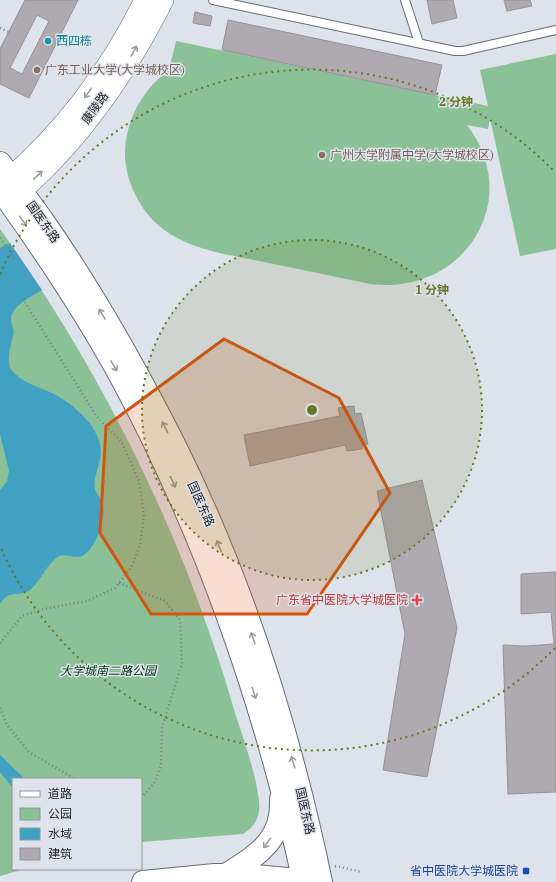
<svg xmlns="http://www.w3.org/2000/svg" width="556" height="882" viewBox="0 0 556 882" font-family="'IBM Plex Serif','Noto Sans SC',serif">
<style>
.green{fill:#8bc197}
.water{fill:#41a1c2}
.building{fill:#afa9b0;stroke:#979198;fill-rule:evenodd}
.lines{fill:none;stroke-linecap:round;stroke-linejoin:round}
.service-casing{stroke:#696c74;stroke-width:10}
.tertiary-casing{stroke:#696c74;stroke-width:22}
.secondary-casing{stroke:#696c74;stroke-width:24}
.path{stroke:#7c7f84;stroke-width:2.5;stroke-dasharray:1 3;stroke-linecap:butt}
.service{stroke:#fff;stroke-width:8}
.tertiary{stroke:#fff;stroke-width:21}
.secondary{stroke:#fff;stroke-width:22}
.oneway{stroke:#9d9d9f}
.marked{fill:#d4540f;fill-opacity:0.2;stroke:#d4540f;stroke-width:3;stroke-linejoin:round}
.ring{fill:none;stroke:#667725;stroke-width:2;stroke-dasharray:2 4}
.culture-dot{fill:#0f9aa8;stroke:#dee2ea;stroke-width:1.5}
.education-dot{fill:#8d6e63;stroke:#dee2ea;stroke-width:1.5}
.health-dot{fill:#e0444e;stroke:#dee2ea;stroke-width:1.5}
.transit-dot{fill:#1a4fb4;stroke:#dee2ea;stroke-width:1.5}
.labels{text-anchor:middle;stroke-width:3;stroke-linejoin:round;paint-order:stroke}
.culture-label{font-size:12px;fill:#0d838f;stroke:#dee2ea;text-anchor:start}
.education-label{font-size:12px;fill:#785e54;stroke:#dee2ea;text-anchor:start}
.street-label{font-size:12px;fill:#252629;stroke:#dee2ea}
.health-label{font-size:12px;fill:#be3a42;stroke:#dee2ea;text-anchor:end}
.park-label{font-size:12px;font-style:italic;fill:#003615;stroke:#dee2ea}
.transit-label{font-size:12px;fill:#164399;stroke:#dee2ea;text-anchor:end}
.centre{fill:#667725;stroke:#dee2ea;stroke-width:2}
.ring-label{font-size:12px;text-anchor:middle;font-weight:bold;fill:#667725;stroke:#dee2ea;stroke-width:3;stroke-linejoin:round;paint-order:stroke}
</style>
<rect width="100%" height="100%" fill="#dee2ea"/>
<path class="green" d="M176 41 488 106 480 70 556 54V249L520 256 490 118 488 129 467 125C525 201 463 296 370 284 337 277 303 270 269 263 217 252 160 248 135 194 127 178 123 159 126 141 131 108 150 80 179 64L171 62Z
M0 229C87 351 161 491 209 632 219 659 227 686 235 713 242 734 262 791 259 811 258 821 252 829 243 834L141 842V779H13V869H24L0 876Z"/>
<path class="water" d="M10 243 42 290C31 297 12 305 11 319 11 325 15 329 13 335 11 347 7 355 10 368 21 383 38 386 54 394 73 404 95 423 100 444 104 461 92 476 95 489 97 495 102 499 103 505 106 518 95 551 82 556 74 559 66 553 59 556 46 564 41 581 30 590 19 598 10 588 0 604V490L7 481 9 471 0 434V248Z
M0 755 25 779H13V788L0 772Z"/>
<path class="building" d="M25 0H78L29 98 0 84V49ZM37 15 49 21 22 74 10 68Z
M427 0H453L457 18 432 24Z
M504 0H530L532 6 507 11Z
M195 12 212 16 210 26 193 23Z
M228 20 442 65 435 95 222 50Z
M354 406 355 414 361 413 368 444 362 445V449L347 451 345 445 250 466 244 435 340 416 338 408Z
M422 480 457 628 427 777 383 770 405 634 377 491Z
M556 572V792L508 794 503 645 525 646 554 644 551 612 521 614V574Z"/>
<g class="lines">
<defs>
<path id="service" d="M213 0 455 51H463L556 30
M405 0 419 43"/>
<path id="tertiary" d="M0 187C61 136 110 71 145 0
M9 201C74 148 125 75 163 0"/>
<path id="secondary" d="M0 163C14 182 29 201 43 221 92 291 135 367 174 444 242 580 290 733 321 882
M0 189C44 250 86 313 122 379 207 537 266 708 304 882
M226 875C257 855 283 841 281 799
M143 882 215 875H245L318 882"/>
</defs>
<use href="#service" class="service-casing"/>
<use href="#tertiary" class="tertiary-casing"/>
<use href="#secondary" class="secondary-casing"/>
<path class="path" d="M0 28 9 32
M0 238 15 259
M119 583 165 601 180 620 182 663 162 728 161 766 155 782 141 798
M0 643 22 616 44 609 87 601 115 588 131 568 140 545 144 516 139 481 121 441 97 417 21 296
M0 708 7 725 29 752 75 779
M335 866 362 872"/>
<use href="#service" class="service"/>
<use href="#tertiary" class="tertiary"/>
<use href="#secondary" class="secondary"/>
</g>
<defs><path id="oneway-shaft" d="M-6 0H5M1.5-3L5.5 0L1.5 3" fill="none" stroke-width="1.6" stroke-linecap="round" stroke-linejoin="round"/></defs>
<g class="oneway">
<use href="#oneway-shaft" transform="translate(134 51) rotate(-60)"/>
<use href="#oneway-shaft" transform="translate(88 93) rotate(125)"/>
<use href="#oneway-shaft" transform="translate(38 175) rotate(-43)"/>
<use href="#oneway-shaft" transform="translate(23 221) rotate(54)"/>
<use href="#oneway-shaft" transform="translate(102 314) rotate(-121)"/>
<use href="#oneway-shaft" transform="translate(114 366) rotate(60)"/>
<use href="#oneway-shaft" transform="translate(165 427) rotate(-117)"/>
<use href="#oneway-shaft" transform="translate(173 482) rotate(65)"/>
<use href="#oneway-shaft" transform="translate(219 546) rotate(-112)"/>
<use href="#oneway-shaft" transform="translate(253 638) rotate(-109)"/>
<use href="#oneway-shaft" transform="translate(254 693) rotate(72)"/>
<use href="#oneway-shaft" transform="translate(293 762) rotate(-107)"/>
<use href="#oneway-shaft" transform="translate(267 843) rotate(125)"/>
</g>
<path class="marked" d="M224 339 339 398 390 493 307 614H151L100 533 106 426Z"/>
<circle cx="312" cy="410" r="170" fill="#667725" fill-opacity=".12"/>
<g class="ring">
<circle cx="312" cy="410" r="170"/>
<path d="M555 648A340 340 0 0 1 0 546M0 274A340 340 0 0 1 555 172"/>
</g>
<circle class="culture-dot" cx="48" cy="41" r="4"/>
<g class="education-dot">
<circle cx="37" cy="70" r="4"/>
<circle cx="322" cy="155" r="4"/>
</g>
<path class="health-dot" d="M415 594h4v4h4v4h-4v4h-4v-4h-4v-4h4z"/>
<rect class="transit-dot" x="522" y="867" width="8" height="8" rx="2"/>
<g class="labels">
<g class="culture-label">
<text x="56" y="45">西四栋</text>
</g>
<g class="education-label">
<text x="45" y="74">广东工业大学(大学城校区)</text>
<text x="330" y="159">广州大学附属中学(大学城校区)</text>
</g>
<g class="street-label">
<text transform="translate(95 108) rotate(-54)" y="4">康陵路</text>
<text transform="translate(43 222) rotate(55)" y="4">国医东路</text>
<text transform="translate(201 504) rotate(66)" y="4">国医东路</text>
<text transform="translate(305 811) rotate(77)" y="4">国医东路</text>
</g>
<g class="health-label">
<text x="408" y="604">广东省中医院大学城医院</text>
</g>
<g class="park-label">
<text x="108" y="675">大学城南二路公园</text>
</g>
<g class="transit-label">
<text x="518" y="875">省中医院大学城医院</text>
</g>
</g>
<circle cx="312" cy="410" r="6" class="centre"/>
<g class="ring-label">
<text x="456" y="106">2 分钟</text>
<text x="432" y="294">1 分钟</text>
</g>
<rect x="12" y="778" width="130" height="92" fill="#dee2ea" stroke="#94979d"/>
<rect x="20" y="791" width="20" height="6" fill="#ffffff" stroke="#94979d"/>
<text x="48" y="798" font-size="12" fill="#252629">道路</text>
<rect x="20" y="808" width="20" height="12" fill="#8bc197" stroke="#94979d"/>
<text x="48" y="818" font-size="12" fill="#252629">公园</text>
<rect x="20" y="828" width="20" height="12" fill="#41a1c2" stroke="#94979d"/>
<text x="48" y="838" font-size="12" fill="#252629">水域</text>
<rect x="20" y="848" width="20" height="12" fill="#afa9b0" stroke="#94979d"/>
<text x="48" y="858" font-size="12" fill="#252629">建筑</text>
</svg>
